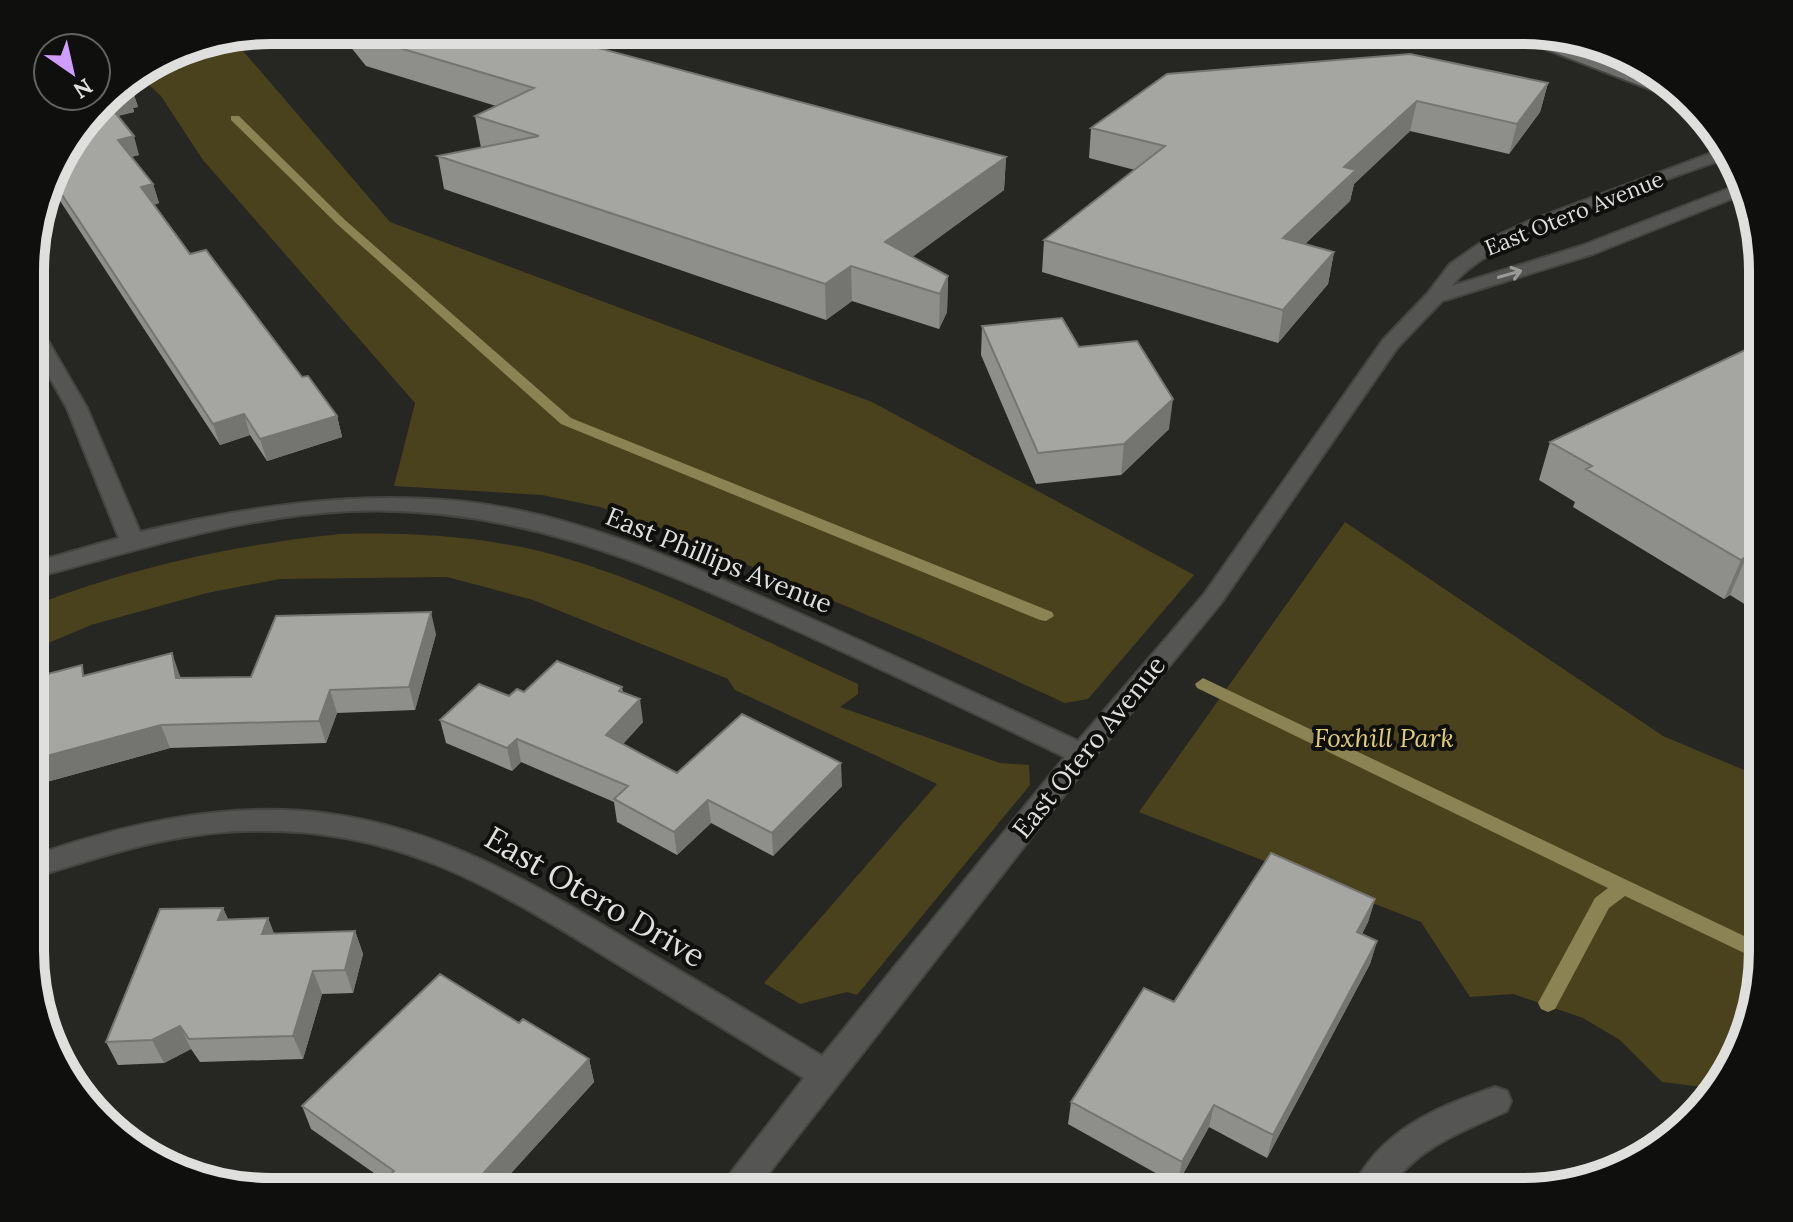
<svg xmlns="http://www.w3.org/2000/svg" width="1793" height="1222" viewBox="0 0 1793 1222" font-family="Lora,serif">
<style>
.green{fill:#4a421c}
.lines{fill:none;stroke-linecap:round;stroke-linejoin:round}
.stream{fill:#8c8354;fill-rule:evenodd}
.minor-casing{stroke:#444441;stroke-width:4}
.secondary-casing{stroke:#444441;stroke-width:4}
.minor{fill:#555553;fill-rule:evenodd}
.secondary{fill:#6f6f6d;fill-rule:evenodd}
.wall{fill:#8e8e8b}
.shaded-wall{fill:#747471}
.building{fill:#a5a5a2;stroke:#747471;stroke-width:2}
.oneway{stroke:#9a9a98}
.labels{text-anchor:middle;stroke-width:8;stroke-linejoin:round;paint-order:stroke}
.far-street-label{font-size:22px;fill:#dfdfdd;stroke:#0f0f0e}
.street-label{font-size:26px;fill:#dfdfdd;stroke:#0f0f0e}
.park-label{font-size:26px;font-style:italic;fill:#e1cc71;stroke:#0f0f0e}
.near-street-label{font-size:32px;fill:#dfdfdd;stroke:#0f0f0e}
.rim{fill:none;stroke:#dfdfdd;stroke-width:10}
</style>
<rect width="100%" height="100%" fill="#262623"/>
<path class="green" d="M232 38 390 222 872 402 1194 575 1088 699 1065 703 931 642 658 527 600 507 542 495 394 486 415 403 203 160 161 96 137 74 179 48Z
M1345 522 1663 736 1763 778V966L1750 1029 1718 1089 1662 1082 1620 1040 1583 1018 1513 994 1470 997 1421 922 1139 812Z
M340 534C410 532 482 536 551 554 657 583 758 639 858 684V694L840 707 1000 763 1029 765 1030 785 857 995 847 992 800 1004 764 983 937 784 735 690 728 679 533 600 447 577 280 579 207 593 91 625 32 650V606C132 567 233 545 340 534Z"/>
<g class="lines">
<path class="stream" d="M231 116H239L345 220 571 418 1052 612 1054 616 1046 621 1040 620 561 424 337 224 231 120Z
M1203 678 1763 945V962L1625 896 1609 908 1555 1009 1548 1012 1541 1009 1538 1003 1595 898 1608 888 1197 688 1195 684Z"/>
<defs>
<path id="minor" d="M1725 148 1732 156C1666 181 1489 234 1452 286L1581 246 1743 183 1746 193 1593 254 1442 301 1397 348 1221 603 1083 771 754 1192H716L804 1078C739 1038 674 998 608 958 486 883 393 826 244 831 170 833 102 856 32 878V856C127 823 229 800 330 814 441 829 535 884 629 941 694 979 758 1017 822 1056L1065 757C970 711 876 666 780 623 638 559 510 505 351 511 238 516 140 550 32 578V563L119 538 67 408 32 346V323L41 329 87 408 140 532C245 507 350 491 458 501 571 512 678 560 780 605 880 649 979 695 1078 741L1205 593 1383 340 1428 293 1450 264 1479 244 1529 221Z
M1495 1087 1507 1091 1511 1101 1507 1111C1461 1132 1415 1148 1387 1192H1351C1378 1131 1435 1108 1495 1087Z"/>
<path id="secondary" d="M1496 30H1517L1679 92 1688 104Z"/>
</defs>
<use href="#minor" class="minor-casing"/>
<use href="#secondary" class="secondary-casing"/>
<use href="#minor" class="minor"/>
<use href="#secondary" class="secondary"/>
</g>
<path class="wall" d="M337 30H531L1006 157 1004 190 912 257 948 276 947 312 939 329 852 301 826 320 444 189 438 156 481 148 475 116 496 106 366 66Z
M1548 83 1540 112 1509 154 1410 131 1354 184 1350 201 1305 244 1334 252 1328 284 1278 343 1042 272 1044 240 1135 170 1089 158 1091 128Z
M132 89 138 107 133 108 134 112 118 116 139 155 131 157 153 184 159 203 154 205 190 254 337 416 342 437 267 461 250 435 220 445 49 184 55 164Z
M982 326 1079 347 1169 429 1121 475 1036 484 981 355Z
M1762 342V615L1730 595 1724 599 1573 507 1575 502 1539 480 1550 442Z
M436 634 415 710 337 713 326 743 170 748 32 786V678L86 675 180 676 181 678 251 677Z
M622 687 623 693 643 722 623 744 677 773 842 786 773 856 711 823 677 855 617 822 614 802 521 762 512 771 446 743 440 720 524 692Z
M1375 899 1368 922 1362 934 1377 941 1370 964 1267 1158 1209 1127 1177 1185 1068 1124 1071 1102 1174 1002Z
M223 908 228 919 268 918 274 934 355 931 363 954 353 993 322 994 303 1059 200 1062 191 1049 164 1063 118 1065 106 1042Z
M519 1023 589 1059 594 1082 494 1192H387L383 1181 384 1180 311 1129 302 1106Z"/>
<path class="shaded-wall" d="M1548 83 1540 112 1509 154 1517 124Z
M132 89 138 107 133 108 134 112 111 117 105 100Z
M1417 101 1410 131 1354 184 1350 201 1278 270 1283 238 1344 167Z
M134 136 139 155 124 158 118 140Z
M1006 157 1004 190 885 277V242Z
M153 184 159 203 147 206 141 187Z
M1334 252 1328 284 1278 343 1283 310Z
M851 266 852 301 826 320 825 284Z
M948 276 947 312 939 329 940 294Z
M1173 399 1169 429 1121 475 1124 444Z
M244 414 250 435 220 445 213 424Z
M337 416 342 437 267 461 260 439Z
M1747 556 1730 595 1724 599 1741 560Z
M431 612 436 634 415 710 409 687Z
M172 653 180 676 185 701 176 678Z
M330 690 337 713 326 743 319 721Z
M640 699 643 722 610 758 606 735Z
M161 725 170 748 32 786V760Z
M517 739 521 762 512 771 507 748Z
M841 763 842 786 773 856 772 833Z
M708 800 711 823 677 855 674 832Z
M1375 899 1368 922 1351 955 1357 932Z
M223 908 233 931 218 920Z
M268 918 277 941 262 934Z
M355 931 363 954 353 993 345 970Z
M1377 941 1370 964 1267 1158 1273 1135Z
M313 971 322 994 303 1059 293 1036Z
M180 1026 191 1049 164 1063 152 1040Z
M589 1059 594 1082 494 1192H466Z
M1214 1105 1209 1127 1177 1185 1182 1162Z"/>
<path class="building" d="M354 30H531L1006 157 885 242 948 276 940 294 851 266 825 284 438 156 539 136 475 116 534 88 359 36Z
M1410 54 1548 83 1517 124 1417 101 1344 167 1356 170 1283 238 1334 252 1283 310 1044 240 1165 146 1091 128 1167 74Z
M125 82 132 89 126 91 129 94 105 100 134 136 118 140 153 184 141 187 190 254 206 250 302 377 308 376 337 416 260 439 244 414 213 424 51 178 55 164 112 90Z
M1062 318 1079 347 1137 341 1173 399 1124 444 1038 453 982 326Z
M1762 342V565L1747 556 1741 560 1586 469 1592 466 1550 442Z
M431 612 409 687 330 690 319 721 161 725 32 760V678L82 665 83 676 172 653 176 678 251 677 276 616Z
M557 661 622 687 619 691 640 699 606 735 677 773 742 714 841 763 772 833 708 800 674 832 614 799 628 786 517 739 507 748 440 720 479 684 509 696 517 689 524 692Z
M1271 853 1375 899 1357 932 1377 941 1273 1135 1214 1105 1182 1162 1071 1102 1144 988 1174 1002Z
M223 908 218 920 268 918 262 934 355 931 345 970 313 971 293 1036 189 1039 180 1026 152 1040 106 1042 160 909Z
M440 974 519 1023 523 1019 589 1059 466 1192H398L383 1181 394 1171 302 1106Z
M1010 1178 1036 1192H1001Z
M1056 1184 1071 1192H1051Z"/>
<defs><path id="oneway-shaft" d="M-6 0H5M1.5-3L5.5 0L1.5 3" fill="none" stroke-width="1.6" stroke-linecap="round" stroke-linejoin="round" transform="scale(2)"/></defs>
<use class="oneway" href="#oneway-shaft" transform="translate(1510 274) rotate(-16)"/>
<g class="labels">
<g class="far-street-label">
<text transform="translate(1574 213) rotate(-22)" y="8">East Otero Avenue</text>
</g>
<g class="street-label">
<text transform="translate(719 560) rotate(22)" y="9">East Phillips Avenue</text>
<text transform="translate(1089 747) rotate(-51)" y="9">East Otero Avenue</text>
</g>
<g class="park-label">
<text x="1384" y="747">Foxhill Park</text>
</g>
<g class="near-street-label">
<text transform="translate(595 897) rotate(30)" y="11">East Otero Drive</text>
</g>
</g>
<path d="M0 0H1793V1222H0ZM271 44H1522A227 227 0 0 1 1749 271V951A227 227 0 0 1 1522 1178H271A227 227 0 0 1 44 951V271A227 227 0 0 1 271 44Z" fill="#0f0f0e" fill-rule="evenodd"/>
<path class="rim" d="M271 44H1522A227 227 0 0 1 1749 271V951A227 227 0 0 1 1522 1178H271A227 227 0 0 1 44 951V271A227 227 0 0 1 271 44Z"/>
<g transform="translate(72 72) rotate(146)"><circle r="38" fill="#0f0f0e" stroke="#626261" stroke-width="2"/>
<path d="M0-6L14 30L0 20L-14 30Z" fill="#cf9dff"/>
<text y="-12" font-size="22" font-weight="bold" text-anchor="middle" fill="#dfdfdd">N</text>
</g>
</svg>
